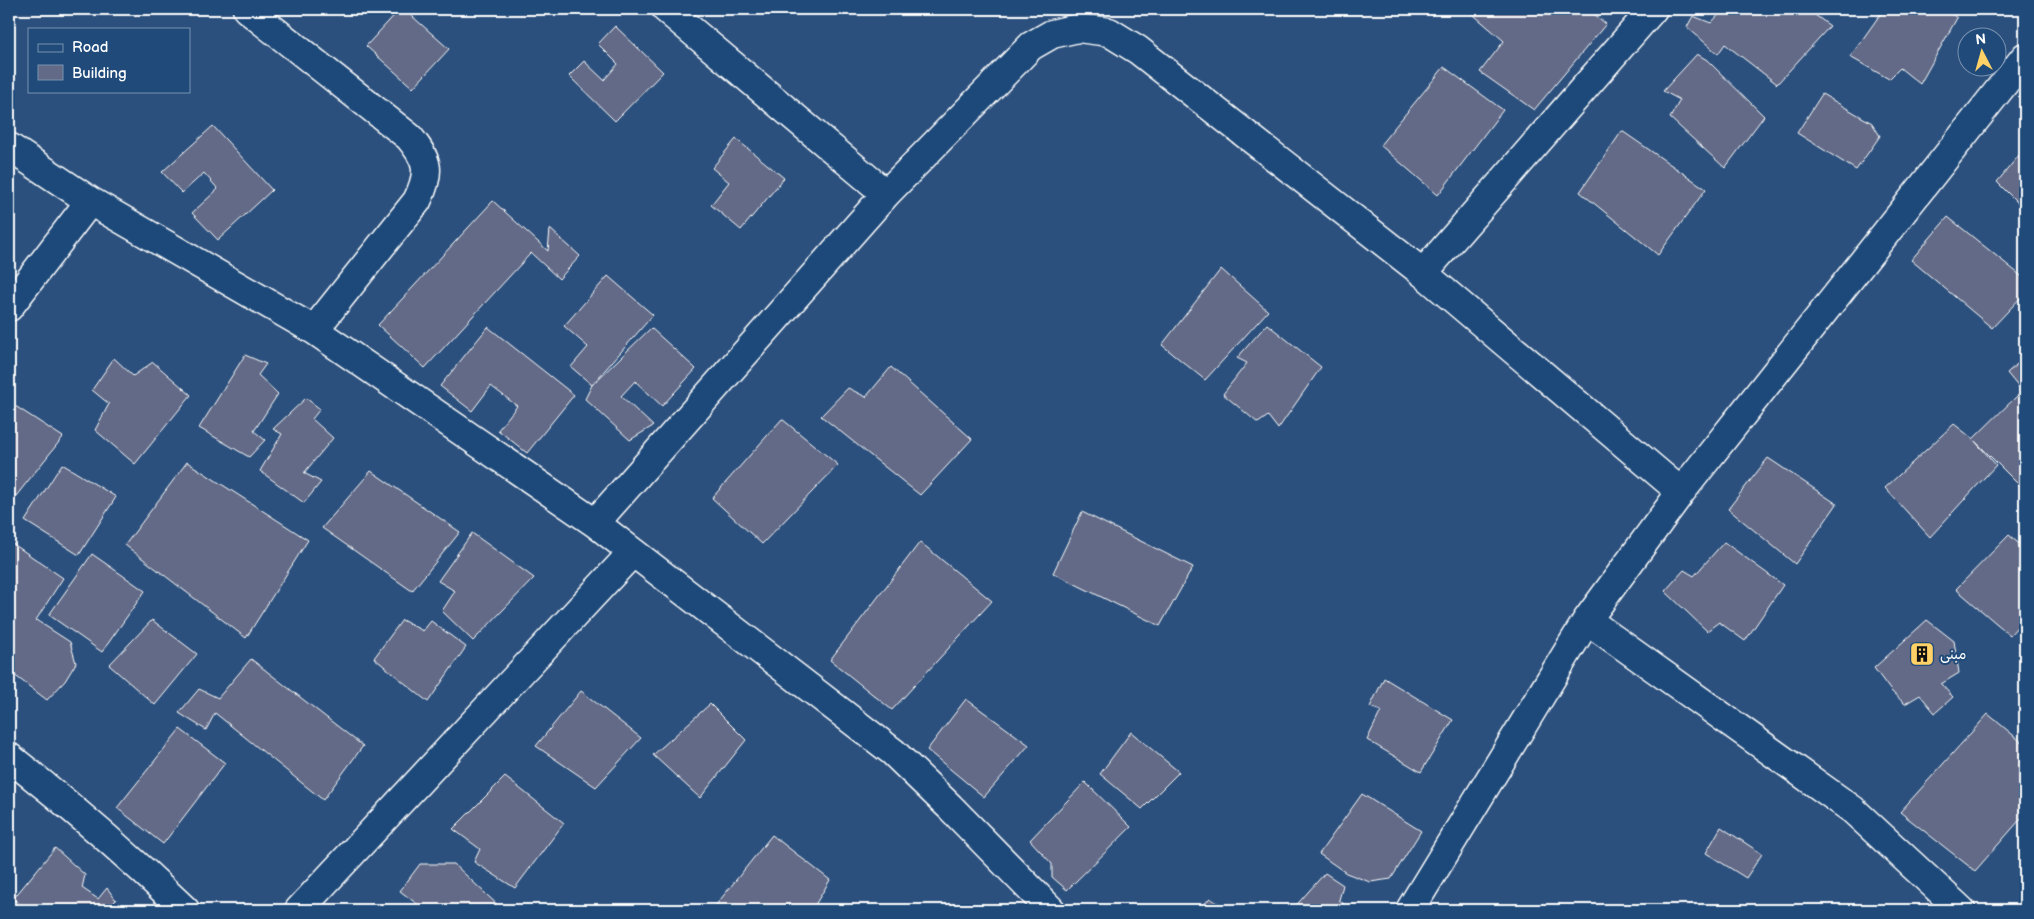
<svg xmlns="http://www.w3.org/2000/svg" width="2034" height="919" viewBox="0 0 2034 919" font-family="'Balsamiq Sans','Playpen Sans Arabic',sans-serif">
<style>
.building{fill:#626a87;stroke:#fff}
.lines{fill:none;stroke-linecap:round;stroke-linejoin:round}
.minor-casing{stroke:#fff;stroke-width:31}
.minor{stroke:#1f4a7a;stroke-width:28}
.labels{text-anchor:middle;stroke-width:4;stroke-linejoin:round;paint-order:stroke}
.poi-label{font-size:14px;fill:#fff;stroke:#1f4a7a;text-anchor:start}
</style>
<rect width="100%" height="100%" fill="#2c507d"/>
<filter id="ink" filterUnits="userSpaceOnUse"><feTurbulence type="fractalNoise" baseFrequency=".02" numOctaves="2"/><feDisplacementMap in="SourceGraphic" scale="10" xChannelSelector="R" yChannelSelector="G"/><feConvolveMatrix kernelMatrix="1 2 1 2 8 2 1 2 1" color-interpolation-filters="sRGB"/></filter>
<g filter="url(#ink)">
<path class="building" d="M400 9H404L449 49 413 88 366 46Z
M1469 9H1588L1606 24 1534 110 1480 72 1504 41 1468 10Z
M1724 9H1807L1830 26 1777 84 1725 44 1718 54 1687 27 1693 16 1711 23Z
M1884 9H1945L1957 18 1920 84 1900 68 1889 79 1850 57Z
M615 26 663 72 615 121 569 76 584 61 604 80 618 64 598 44Z
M1697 54 1707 60 1764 116 1725 168 1670 118 1680 100 1663 91Z
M1444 67 1503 110 1438 195 1380 145Z
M1822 94 1872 123 1880 136 1856 170 1797 133Z
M213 126 272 190 218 240 192 213 218 189 204 173 182 193 162 172Z
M1622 131 1706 189 1658 255 1580 192Z
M736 139 784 178 741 230 711 205 729 182 712 168Z
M2025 148V210L1997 182Z
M493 201 548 251 550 229 580 256 559 279 531 253 425 368 378 325Z
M1948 217 2025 279V293L1992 328 1911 260Z
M2025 220V232L2020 228Z
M1221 269 1268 311 1205 380 1162 345Z
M608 276 653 315 592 385 571 367 588 347 564 326Z
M1267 324 1321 367 1278 429 1268 416 1258 423 1223 394 1247 363 1237 358Z
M488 327 574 395 527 453 498 430 517 406 491 386 472 411 440 386Z
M651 328 696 369 662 406 635 381 621 396 653 426 630 440 585 399 592 385Z
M245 355 266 364 258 375 278 394 254 431 265 440 249 457 199 428Z
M2025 357V395L2007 373Z
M114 358 133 376 153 362 191 395 135 464 95 430 109 404 92 390Z
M891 367 972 439 920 495 821 416 848 388 866 397Z
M2018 395 2025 402V491L1973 439Z
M306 398 320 409 312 419 333 438 304 473 321 482 304 503 260 471 282 434 273 429Z
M9 402 63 437 16 496 9 490Z
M782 419 838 465 762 544 712 498Z
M1954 424 1973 439 1996 465 1930 537 1885 488Z
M1768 458 1837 504 1795 564 1728 509Z
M187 462 308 540 246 638 125 545Z
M62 464 116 497 79 555 25 521Z
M371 471 460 532 412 591 322 528Z
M1082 512 1193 567 1160 626 1053 573Z
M472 533 534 578 473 641 442 611 455 591 438 581Z
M2009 535 2025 549V618L2010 635 1956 589Z
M9 541 63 578 36 620 70 642 76 663 65 681 47 700 9 671Z
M920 542 992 601 892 710 830 660Z
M1724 542 1783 585 1745 641 1719 622 1707 631 1665 591 1684 570 1694 576Z
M92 554 145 591 102 652 49 615Z
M152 620 197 654 155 705 109 665Z
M402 620 423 631 431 621 466 647 428 702 374 658Z
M1927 620 1954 641 1959 673 1941 684 1953 697 1935 713 1920 695 1905 704 1891 691 1874 668Z
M251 659 363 746 323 800 215 713 206 730 179 713 199 689 218 698Z
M1384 678 1453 720 1421 772 1367 740 1381 711 1370 707Z
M581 691 641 738 596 787 536 746Z
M966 699 1029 745 984 797 927 750Z
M710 704 746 740 700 798 653 755Z
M1988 714 2025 745V814L1975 871 1900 812Z
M180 729 225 763 163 844 117 808Z
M1131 732 1179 772 1142 809 1100 774Z
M505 777 564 823 515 888 474 862 480 849 453 829Z
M1085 782 1131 827 1067 890 1052 877V864L1030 840Z
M1362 794 1421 831 1391 879 1370 882 1346 873 1319 854Z
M1721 827 1762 854 1746 878 1706 853Z
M772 835 830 880 812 910H712Z
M55 848 85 875 82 888 98 899 107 888 116 900 107 910H28L13 899Z
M420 864H454L503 910H425L400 891Z
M1325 873 1343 885 1339 900 1351 910H1292Z
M1210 898 1225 908 1223 910H1199Z"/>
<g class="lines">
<defs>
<path id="minor" d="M247 9 409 137C429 161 431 172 417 201L314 330
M666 9 886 194
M9 147 90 201 314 330 595 523 893 752 950 807 1051 910
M1423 273 1653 9
M9 307 90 201
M595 523 886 194 1031 46 1052 34 1078 28 1109 32 1138 50 1423 273 1681 492
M1587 620 1853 810 1961 910
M9 757C70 805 129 856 185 910
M299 910 632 553
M1410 910 1587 620 1681 492 2025 57"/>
</defs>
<use href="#minor" class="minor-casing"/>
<use href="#minor" class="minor"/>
</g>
</g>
<defs>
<symbol id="building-square" viewBox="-11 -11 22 22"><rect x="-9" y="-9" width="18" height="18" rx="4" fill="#ffd166" stroke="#1f4a7a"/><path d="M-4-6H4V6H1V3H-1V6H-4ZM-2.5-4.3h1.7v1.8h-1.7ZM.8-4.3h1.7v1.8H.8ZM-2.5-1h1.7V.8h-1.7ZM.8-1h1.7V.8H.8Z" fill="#111"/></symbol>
</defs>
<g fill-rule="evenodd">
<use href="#building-square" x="1908" y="640" width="28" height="28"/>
</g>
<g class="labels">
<g class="poi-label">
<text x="1940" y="659">مبنى</text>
</g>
</g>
<rect width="2034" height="919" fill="none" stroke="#1f4a7a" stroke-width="30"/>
<rect x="15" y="15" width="2004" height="889" fill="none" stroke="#fff" stroke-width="2" filter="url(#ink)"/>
<rect x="28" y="28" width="162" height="65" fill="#1f4a7a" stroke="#7992af"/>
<rect x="38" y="44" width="25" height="8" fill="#1f4a7a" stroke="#7992af"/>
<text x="72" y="52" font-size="15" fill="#ffffff">Road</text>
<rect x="38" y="65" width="25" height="15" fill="#626a87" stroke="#7992af"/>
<text x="72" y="78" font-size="15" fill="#ffffff">Building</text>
<g transform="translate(1982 52) rotate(354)"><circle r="24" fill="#1f4a7a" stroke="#7992af"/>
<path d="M0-4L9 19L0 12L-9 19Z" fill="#ffd166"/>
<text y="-8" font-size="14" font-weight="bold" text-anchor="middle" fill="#ffffff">N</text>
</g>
</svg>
